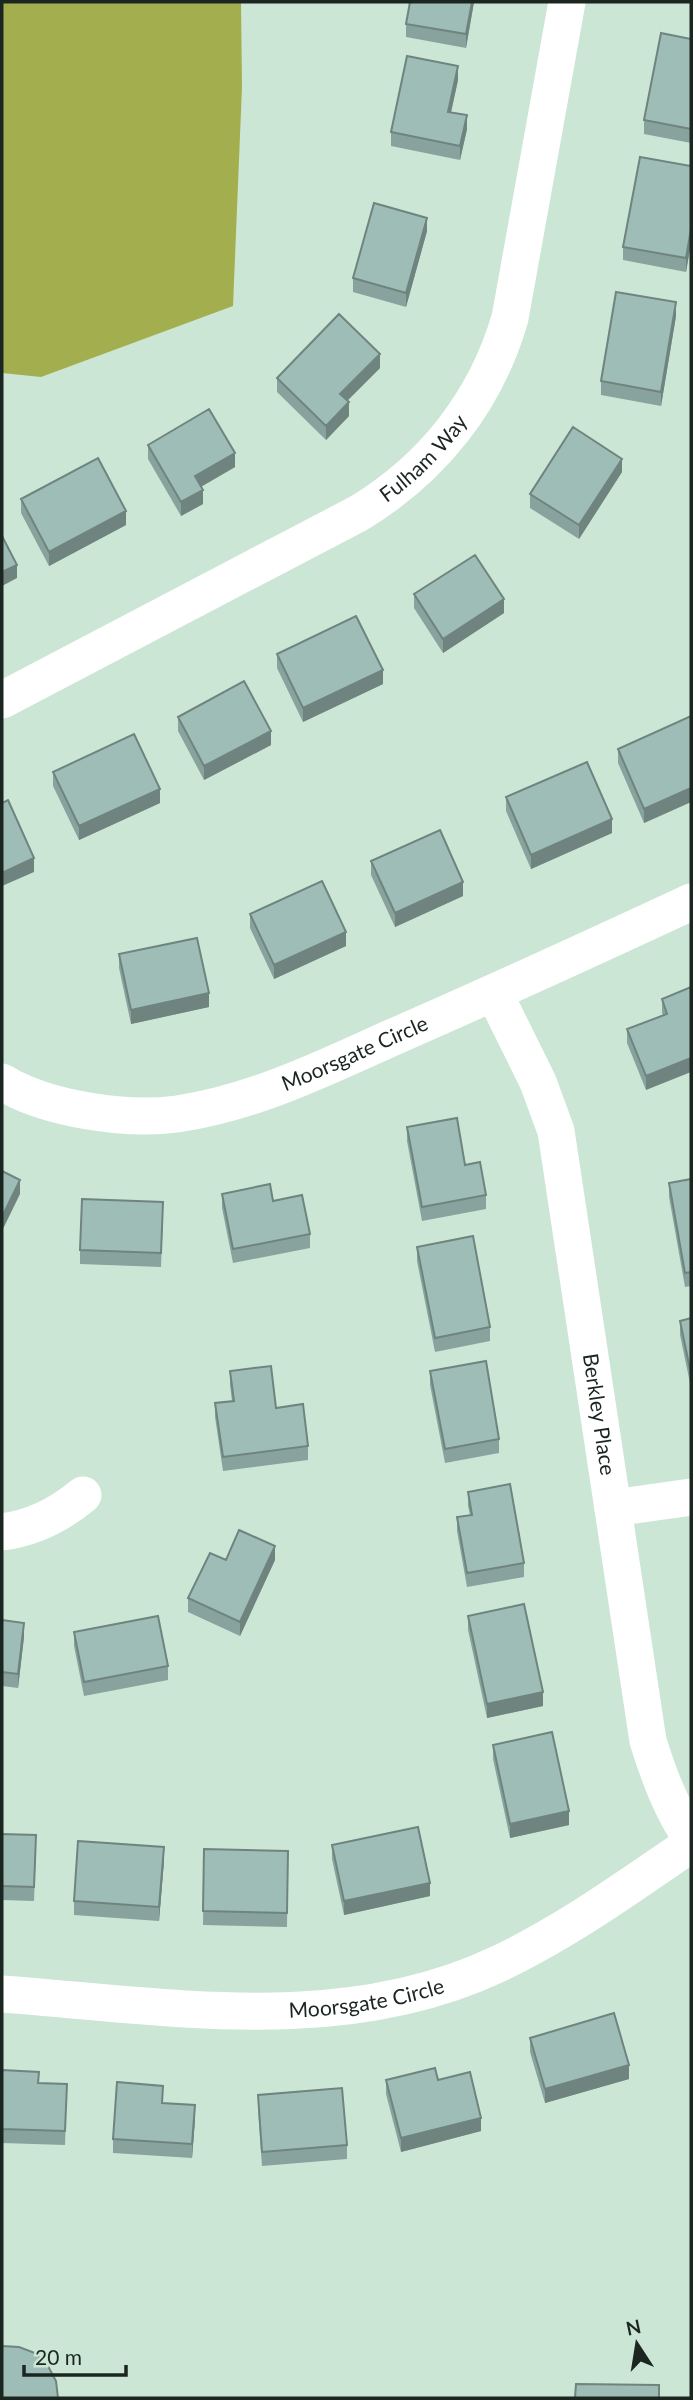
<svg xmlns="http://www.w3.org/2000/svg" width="693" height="2400" viewBox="0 0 693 2400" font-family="Lato,sans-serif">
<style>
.forest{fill:#a3af4e}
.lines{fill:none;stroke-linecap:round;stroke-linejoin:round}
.minor{stroke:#fff;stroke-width:37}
.wall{fill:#88a39d}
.shaded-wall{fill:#6f847f}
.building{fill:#9ebdb6;stroke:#6f847f;stroke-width:2}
.labels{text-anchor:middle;stroke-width:5;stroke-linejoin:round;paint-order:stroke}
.street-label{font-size:21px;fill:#1c2620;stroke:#cce6d6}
</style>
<rect width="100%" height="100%" fill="#cce6d6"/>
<path class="forest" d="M2 2H241L242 87 233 306 41 377 2 373Z"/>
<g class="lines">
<g class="minor">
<path id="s1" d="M2 700 359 513C433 468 486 401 510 318L567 2"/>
<path id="s2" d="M494 993 538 1082 556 1131 648 1741C659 1776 671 1808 691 1838"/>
<path id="s3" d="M2 1082C46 1109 126 1121 177 1114 253 1103 322 1069 391 1038 492 994 592 948 691 902"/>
<path d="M613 1508 691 1497"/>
<path d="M2 1532C34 1528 59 1515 83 1495"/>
<path id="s4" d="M2 1994C167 2006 342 2038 498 1964 566 1932 628 1887 691 1844"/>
</g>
</g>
<path class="wall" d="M410 2H474L466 48 406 37V24Z
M691 39V143L644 134V120Z
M458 80 451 112 467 129 460 160 391 146V132Z
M691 166V243L686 272 623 260V247Z
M427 231 406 307 353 292V278Z
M676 316 661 406 601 395V381Z
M380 368 347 401 349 416 326 440 277 392V378Z
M148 445 235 467 201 487 203 504 181 516 148 459Z
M622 472 579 539 530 508V494Z
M21 499 126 525 49 566 21 513Z
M414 594 504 613 443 653 414 608Z
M277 654 383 684 303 722 277 668Z
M691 716V802L644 823 618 763V749Z
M178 717 271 745 204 780 178 731Z
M53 772 160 803 79 840 53 786Z
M506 797 612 833 531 869 506 811Z
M371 861 463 896 395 927 371 875Z
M250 914 346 946 274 979 250 928Z
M119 954 209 1007 131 1024 119 968Z
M691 987 646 1090 627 1043V1029L663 1015 662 1013V999Z
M407 1127 465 1165 486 1195V1209L422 1221 407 1141Z
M691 1179V1286L685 1287 669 1197V1183Z
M222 1194 273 1201 310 1234V1248L233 1263 222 1208Z
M163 1216 161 1267 80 1264V1250Z
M417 1247 490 1327V1341L435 1352 417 1261Z
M691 1318V1388L680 1335V1321Z
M230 1371 276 1408 308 1446V1460L223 1471 215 1417V1403L232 1401 230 1385Z
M430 1371 499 1439V1453L445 1463 430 1385Z
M468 1492 524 1563V1577L467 1587 457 1531V1517L470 1515 468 1506Z
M226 1560H275L240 1636 188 1612V1598Z
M468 1616 543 1706 487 1718 468 1630Z
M2 1620 24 1637 18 1688 2 1686Z
M74 1632 168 1666V1680L84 1696 74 1646Z
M493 1745 569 1825 510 1838 493 1759Z
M2 1834 36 1849 34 1901 2 1900Z
M332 1845 430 1896 344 1915 332 1859Z
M204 1849 288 1851 287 1927 203 1925Z
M164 1861 159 1921 74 1915V1901Z
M530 2038 629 2079 545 2103 530 2052Z
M2 2070 39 2083 67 2084 65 2145 2 2143Z
M386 2080H438L481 2131 401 2152 386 2094Z
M258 2095 347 2145V2159L262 2166 258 2109Z
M163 2103 195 2119 192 2158 113 2153V2139Z"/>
<path class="shaded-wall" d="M472 2H474L466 48V34Z
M458 66V80L448 126V112Z
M467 115V129L460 160V146Z
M427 218V231L406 307V293Z
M691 229V243L686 272V258Z
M676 302V316L661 406V392Z
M380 354V368L340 408V394Z
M349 402V416L326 440V426Z
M235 453V467L195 490V476Z
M622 459V472L579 539V525Z
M203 490V504L181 516V502Z
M126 511V525L49 566V552Z
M17 565V578L2 586V572Z
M504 599V613L443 653V639Z
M383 670V684L303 722V708Z
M271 731V745L204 780V766Z
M691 788V802L644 823V809Z
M160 789V803L79 840V826Z
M612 819V833L531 869V855Z
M34 858V872L2 886V873Z
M463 882V896L395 927V913Z
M346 932V946L274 979V965Z
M209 993V1007L131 1024V1010Z
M691 1058V1072L646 1090V1076Z
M20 1180V1194L2 1231V1217Z
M275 1546V1560L240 1636V1622Z
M24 1623V1637L18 1688V1674Z
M543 1692V1706L487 1718V1704Z
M569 1811V1825L510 1838V1824Z
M164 1847V1861L159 1921V1907Z
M430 1883V1896L344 1915V1901Z
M629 2065V2079L545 2103V2089Z
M195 2105V2119L192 2158V2144Z
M481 2118V2131L401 2152V2138Z"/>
<path class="building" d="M410 2H472L466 34 406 24Z
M661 33 691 39V129L644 120Z
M407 56 458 66 448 112 467 115 460 146 391 132Z
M640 157 691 166V229L686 258 623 247Z
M374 203 427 218 406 293 353 278Z
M616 292 676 302 661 392 601 381Z
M339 314 380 354 340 394 349 402 326 426 277 378Z
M209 409 235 453 195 476 203 490 181 502 148 445Z
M573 427 622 459 579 525 530 494Z
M98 458 126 511 49 552 21 499Z
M2 536 17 565 2 572Z
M475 555 504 599 443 639 414 594Z
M356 616 383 670 303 708 277 654Z
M244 681 271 731 204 766 178 717Z
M691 716V788L644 809 618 749Z
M134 734 160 789 79 826 53 772Z
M587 762 612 819 531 855 506 797Z
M8 800 34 858 2 873V803Z
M440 830 463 882 395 913 371 861Z
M322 881 346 932 274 965 250 914Z
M197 938 209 993 131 1010 119 954Z
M691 987V1058L646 1076 627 1029 667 1014 662 999Z
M457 1118 465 1165 480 1162 486 1195 422 1207 407 1127Z
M2 1171 20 1180 2 1217Z
M691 1179V1272L685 1273 669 1183Z
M270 1184 273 1201 302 1195 310 1234 233 1249 222 1194Z
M82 1199 163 1202 161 1253 80 1250Z
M473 1236 490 1327 435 1338 417 1247Z
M691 1318V1374L680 1321Z
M486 1361 499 1439 445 1449 430 1371Z
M271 1366 276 1408 303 1404 308 1446 223 1457 215 1403 234 1401 230 1371Z
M510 1484 524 1563 467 1573 457 1517 472 1515 468 1492Z
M239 1530 275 1546 240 1622 188 1598 210 1553 226 1560Z
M524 1604 543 1692 487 1704 468 1616Z
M158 1616 168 1666 84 1682 74 1632Z
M2 1620 24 1623 18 1674 2 1672Z
M552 1732 569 1811 510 1824 493 1745Z
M418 1827 430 1883 344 1901 332 1845Z
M2 1834 36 1835 34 1887 2 1886Z
M78 1841 164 1847 159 1907 74 1901Z
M204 1849 288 1851 287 1913 203 1911Z
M614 2013 629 2065 545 2089 530 2038Z
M435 2068 438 2080 470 2072 481 2118 401 2138 386 2080Z
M2 2070 39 2072 38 2083 67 2084 65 2131 2 2129Z
M117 2082 163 2086 162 2103 195 2105 192 2144 113 2139Z
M342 2088 347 2145 262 2152 258 2095Z
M2 2346 19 2347 35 2353 48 2366 56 2381 58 2398H2Z
M576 2384 659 2385V2398H575Z"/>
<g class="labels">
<g class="street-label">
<text dy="7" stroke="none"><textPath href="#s1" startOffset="488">Fulham Way</textPath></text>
<text dy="7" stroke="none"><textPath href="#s3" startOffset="369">Moorsgate Circle</textPath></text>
<text dy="7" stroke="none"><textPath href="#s2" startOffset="438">Berkley Place</textPath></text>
<text dy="7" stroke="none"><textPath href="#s4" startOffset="366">Moorsgate Circle</textPath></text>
</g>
</g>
<rect width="693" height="2400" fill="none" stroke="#1c2620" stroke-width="7"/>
<g transform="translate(637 2344) rotate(348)" stroke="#cce6d6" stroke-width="5" paint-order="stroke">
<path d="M0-5L12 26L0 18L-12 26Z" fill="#1c2620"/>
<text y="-10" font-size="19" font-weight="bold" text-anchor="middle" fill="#1c2620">N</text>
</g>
<path d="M24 2365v10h102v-10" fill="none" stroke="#1c2620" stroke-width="3.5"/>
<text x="35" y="2365" font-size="21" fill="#1c2620" stroke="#cce6d6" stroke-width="5" paint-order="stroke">20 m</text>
</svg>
